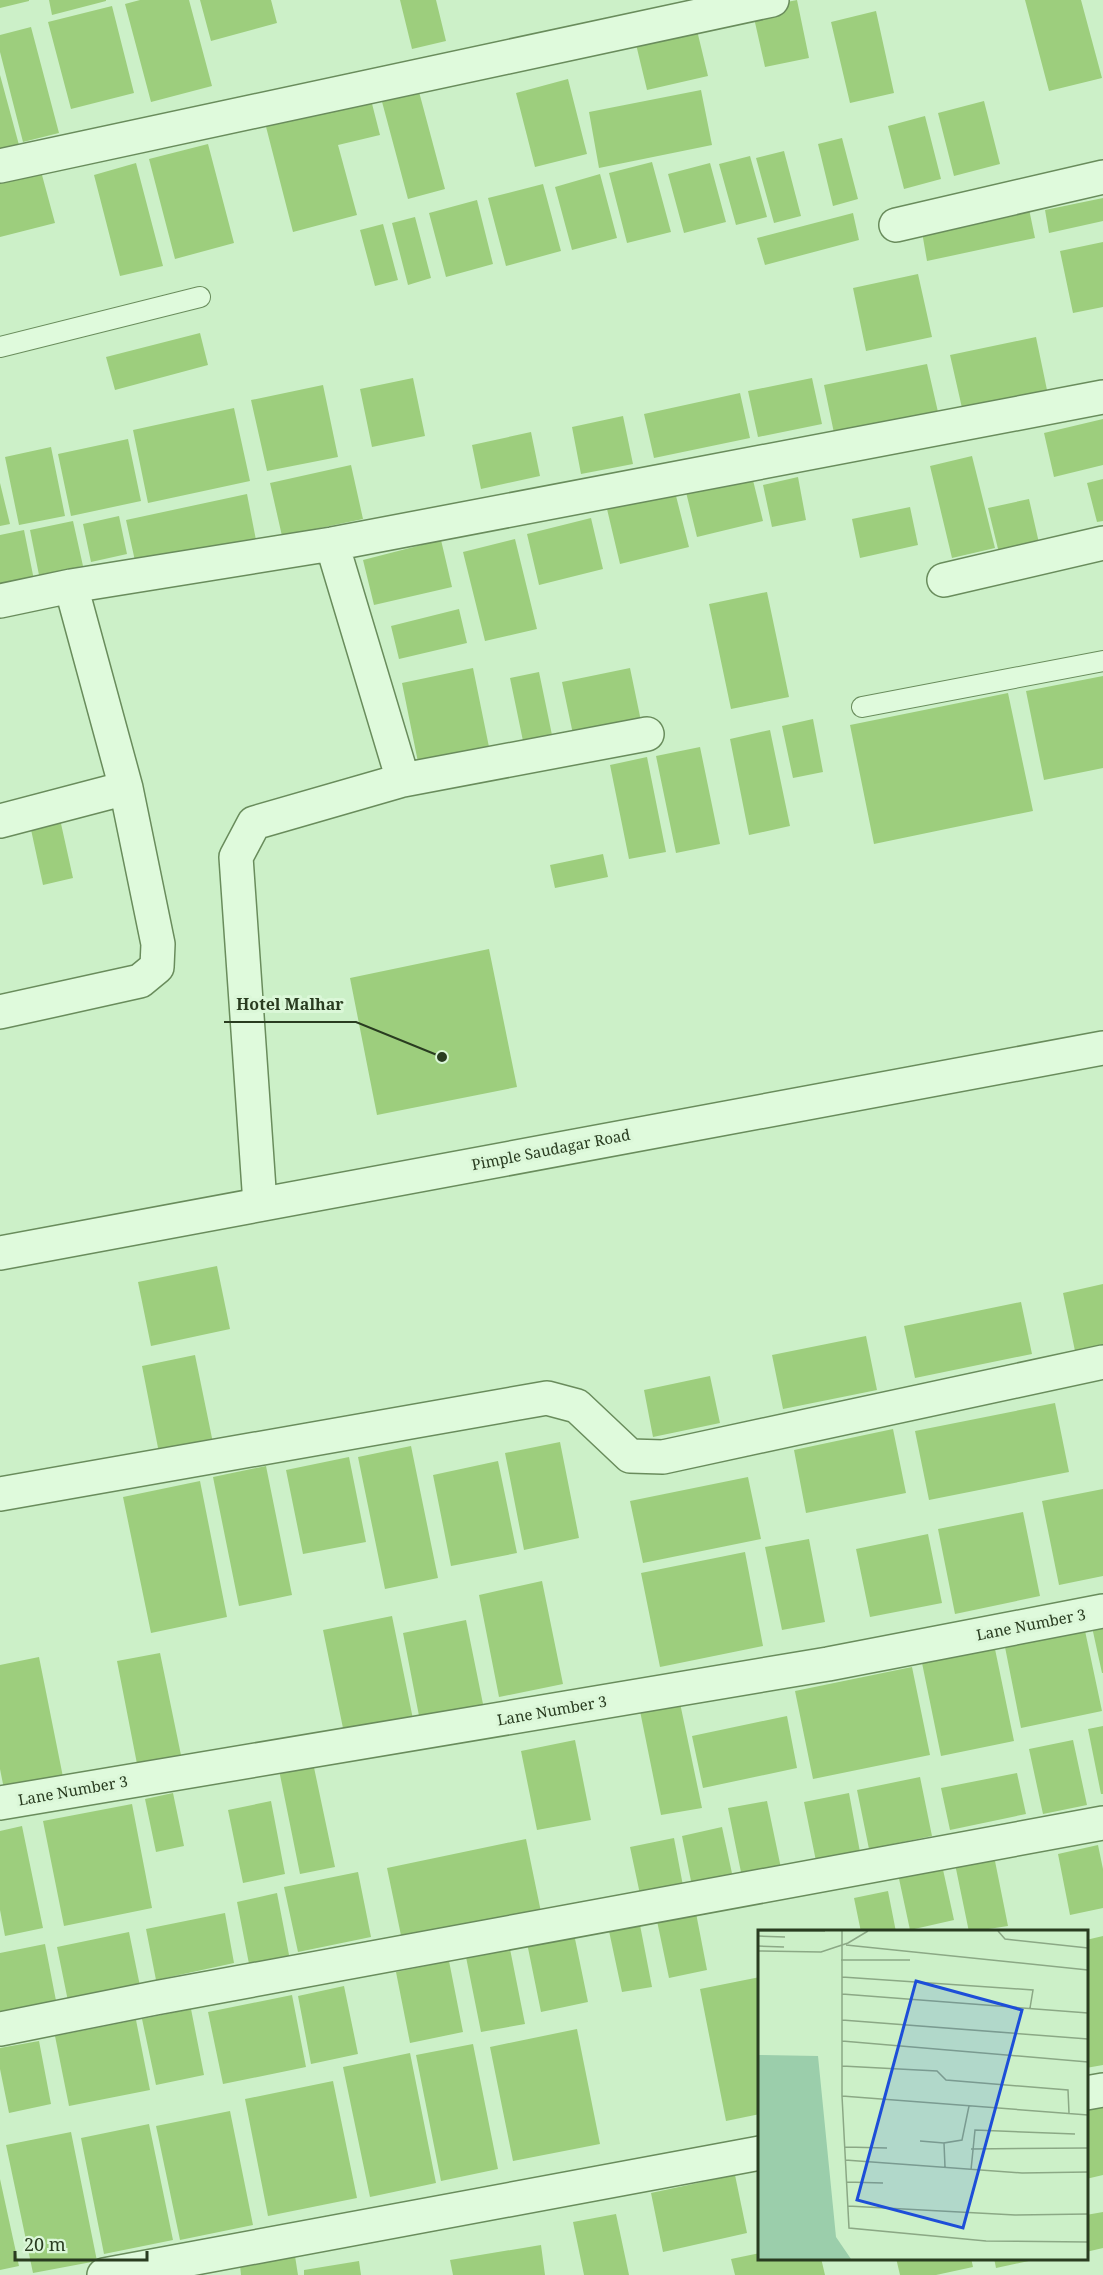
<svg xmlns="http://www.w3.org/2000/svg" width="1103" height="2275" viewBox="0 0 1103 2275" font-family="'Noto Serif',serif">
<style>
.building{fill:#9dce7d}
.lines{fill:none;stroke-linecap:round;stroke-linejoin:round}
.service-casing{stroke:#698c5c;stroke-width:22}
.minor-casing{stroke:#698c5c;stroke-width:36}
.tertiary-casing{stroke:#698c5c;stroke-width:36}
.service{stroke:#dffadc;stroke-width:20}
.minor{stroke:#dffadc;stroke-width:33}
.tertiary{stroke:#dffadc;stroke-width:33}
.labels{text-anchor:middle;stroke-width:6;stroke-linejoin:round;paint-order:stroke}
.street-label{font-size:15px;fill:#293c20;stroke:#dbf7d8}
.inset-road{fill:none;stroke:#8ba885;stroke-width:1.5}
.view{fill:#1d4ed8;fill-opacity:0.15;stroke:#1d4ed8;stroke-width:3}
.inset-edge{fill:none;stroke:#293c20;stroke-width:3}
.leader{fill:none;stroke:#293c20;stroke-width:2}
.callout-dot{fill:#293c20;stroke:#dbf7d8;stroke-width:2}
.callout-label{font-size:16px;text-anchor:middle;font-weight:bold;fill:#293c20;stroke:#dbf7d8;stroke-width:6;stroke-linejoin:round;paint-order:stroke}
</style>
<rect width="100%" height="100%" fill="#ccf0c8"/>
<path class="building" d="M0 0H29V1L0 8Z
M49 0H106V1L52 15Z
M140 0H189L212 86 151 102 125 4Z
M200 0H271L277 23 211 41Z
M400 0H436L446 41 412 49Z
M797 0 809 58 765 67 752 9Z
M1025 0H1081L1102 78 1049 91Z
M112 6 134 93 71 109 48 22Z
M876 11 894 93 850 103 831 22Z
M695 22 708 76 647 90 634 36Z
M31 27 59 133 23 142 0 52V35Z
M0 75 19 145 0 150Z
M568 79 587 154 535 167 516 93Z
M368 88 380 135 338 145 357 215 293 232 263 115Z
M418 88 445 189 408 199 381 98Z
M701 90 712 145 599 168 589 112Z
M984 101 1000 164 954 176 938 113Z
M925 116 941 179 904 189 888 126Z
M842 138 858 199 833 206 818 144Z
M208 144 234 243 175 259 149 159Z
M784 151 801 216 774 223 756 158Z
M750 156 767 217 736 225 719 164Z
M652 162 671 232 627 243 609 173Z
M136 163 163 266 120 276 94 175Z
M710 163 726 222 684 233 668 174Z
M39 164 55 223 0 237V174Z
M600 174 617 238 572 250 555 187Z
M543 184 561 251 506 266 488 198Z
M1103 198V221L1049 233 1045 210Z
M477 200 493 264 446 277 429 213Z
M1029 209 1035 238 927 261 922 232Z
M853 213 859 240 765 265 757 238Z
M415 217 431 278 408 285 392 223Z
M383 224 398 280 375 286 360 230Z
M1103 242V307L1073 313 1060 251Z
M918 274 932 337 866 351 853 288Z
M200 333 208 365 115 390 106 357Z
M1036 337 1047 390 962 408 950 355Z
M927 364 938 412 834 433 824 385Z
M413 378 425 436 372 447 360 389Z
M812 378 822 424 758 437 748 391Z
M323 385 338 457 267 471 251 400Z
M740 393 750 438 654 458 644 414Z
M234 408 250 481 148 503 133 430Z
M623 416 633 464 581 474 572 427Z
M1103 419V465L1054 477 1044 433Z
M531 432 540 476 481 489 472 445Z
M128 439 141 501 71 516 58 454Z
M51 447 65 516 19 525 5 457Z
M972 456 995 548 952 558 930 466Z
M351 465 363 519 282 536 270 483Z
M751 472 763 521 697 537 685 488Z
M798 477 806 520 772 527 763 485Z
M1103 479V521L1097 522 1087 483Z
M0 483 10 524 0 526Z
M675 492 689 547 620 564 607 509Z
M247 494 257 545 137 570 126 520Z
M1029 499 1039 543 999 553 988 508Z
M910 507 918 545 860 558 852 519Z
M119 516 127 554 91 562 83 524Z
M591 518 603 569 539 585 527 534Z
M73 521 83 566 39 575 30 530Z
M24 530 34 580 0 587V535Z
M515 539 537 629 485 641 463 552Z
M441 540 452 587 374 605 363 560Z
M767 592 789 697 731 709 709 604Z
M459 609 467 643 399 659 391 626Z
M473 668 490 752 419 767 402 683Z
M630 668 642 726 574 739 562 682Z
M539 672 552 735 523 741 510 678Z
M1103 676V768L1044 780 1026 691Z
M1008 693 1033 811 874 844 850 725Z
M813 719 823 772 793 778 782 726Z
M770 730 790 826 749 835 730 739Z
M700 747 720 844 676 853 656 756Z
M647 757 666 852 629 859 610 765Z
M60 819 73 878 43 885 30 825Z
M603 854 608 877 555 888 550 865Z
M489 949 517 1087 377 1115 350 978Z
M217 1266 230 1329 151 1346 138 1282Z
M1103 1284V1345L1075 1351 1063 1293Z
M1021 1302 1032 1354 915 1378 904 1326Z
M866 1336 877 1390 783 1409 772 1355Z
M195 1355 213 1443 159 1453 142 1366Z
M710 1376 720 1423 653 1437 644 1390Z
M1055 1403 1069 1472 929 1500 915 1431Z
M893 1429 906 1493 806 1513 794 1450Z
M560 1442 579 1538 524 1550 505 1453Z
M411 1446 438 1578 385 1589 358 1457Z
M349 1457 366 1542 303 1554 286 1470Z
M498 1461 517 1553 451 1566 433 1475Z
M266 1466 292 1595 239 1606 213 1477Z
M748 1477 761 1539 643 1563 630 1501Z
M200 1481 227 1617 151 1633 123 1497Z
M1103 1489V1576L1059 1585 1042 1501Z
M1023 1512 1040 1596 955 1614 938 1529Z
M928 1534 942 1603 870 1617 856 1549Z
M809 1539 825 1622 782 1630 765 1547Z
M745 1552 763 1646 660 1667 641 1573Z
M542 1581 563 1684 499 1697 479 1595Z
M392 1616 414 1724 345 1738 323 1630Z
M466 1620 484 1709 420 1721 403 1633Z
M1103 1625V1673H1102L1092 1627Z
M1084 1626 1102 1711 1021 1728 1004 1642Z
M995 1649 1014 1741 941 1756 922 1663Z
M160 1653 182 1760 138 1769 117 1661Z
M39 1657 64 1782 5 1794 0 1769V1665Z
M912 1667 930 1755 813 1779 795 1691Z
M680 1703 702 1808 661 1815 640 1711Z
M787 1716 797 1768 703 1788 692 1736Z
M1103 1726V1794H1101L1088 1729Z
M575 1740 591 1820 537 1830 521 1751Z
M1073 1740 1087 1805 1043 1814 1029 1749Z
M312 1758 335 1867 300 1874 278 1765Z
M1017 1773 1026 1814 950 1830 941 1788Z
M920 1777 932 1836 869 1849 857 1790Z
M173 1793 184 1846 156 1852 145 1799Z
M849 1793 860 1852 816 1861 804 1802Z
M271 1801 285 1874 243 1883 228 1810Z
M767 1801 782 1873 743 1882 728 1808Z
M132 1804 152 1908 64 1926 43 1821Z
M22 1826 43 1928 5 1936 0 1910V1831Z
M722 1827 733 1878 692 1886 682 1836Z
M674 1838 684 1891 641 1899 630 1847Z
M526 1839 542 1917 403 1945 387 1868Z
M1098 1845 1103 1869V1908L1070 1915 1058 1854Z
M994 1856 1008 1926 969 1932 955 1864Z
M942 1865 954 1920 910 1930 898 1874Z
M358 1872 371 1937 298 1952 284 1887Z
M888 1891 896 1932H861L854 1898Z
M277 1893 290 1960 250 1969 237 1902Z
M225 1913 234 1963 156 1980 146 1929Z
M696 1913 707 1970 669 1978 657 1921Z
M640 1925 652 1987 622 1992 609 1931Z
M129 1932 141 1991 69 2006 57 1947Z
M574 1934 588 2002 541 2012 527 1943Z
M1103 1936V2065L1086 2068V1940Z
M45 1944 58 2011 0 2023V1953Z
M510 1949 525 2024 481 2032 466 1957Z
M449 1961 463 2032 410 2043 396 1972Z
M760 1977V2114L726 2121 700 1989Z
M344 1986 358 2054 311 2064 298 1996Z
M292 1995 306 2067 223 2084 208 2012Z
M191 2009 204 2075 156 2085 142 2019Z
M136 2020 150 2090 69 2106 55 2036Z
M577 2029 600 2144 513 2161 490 2047Z
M39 2041 51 2104 9 2113 0 2069V2048Z
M473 2044 498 2169 441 2181 416 2055Z
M410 2053 436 2183 370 2197 343 2067Z
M333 2081 357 2198 268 2216 245 2099Z
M1103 2104V2175L1086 2179V2108Z
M230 2111 253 2225 180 2240 156 2126Z
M149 2124 173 2240 104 2254 81 2138Z
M71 2132 97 2261 33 2273 6 2145Z
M735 2175 747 2233 663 2252 651 2193Z
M0 2179 19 2266 0 2270Z
M1103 2212V2248L1086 2252V2215Z
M616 2214 629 2275H584L573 2222Z
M541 2245 545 2275H453L450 2260Z
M760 2253V2258H821L825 2275H735L731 2259Z
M295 2256 298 2275H241L240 2265Z
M896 2258H971L973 2267 936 2275H900Z
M994 2258H1038V2259L996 2268Z
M359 2261 361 2275H304V2270Z"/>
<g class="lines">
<defs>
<path id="service" d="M0 347 200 297
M862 707 1103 661"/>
<path id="minor" d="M0 166 772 0
M896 225 1103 177
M944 580 1103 543
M0 601 71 586 332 544 1103 397
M403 780 647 734
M0 821 126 788
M0 1012 140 981 157 967 158 944 126 788 71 586
M260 1204 236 857 254 823 403 780 332 544
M0 1494 547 1398 577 1406 630 1456 663 1457 1103 1362
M0 1803 828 1664 1103 1611
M0 2029 155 1998 1103 1823
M1086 2093 1103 2090
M104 2275 760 2153"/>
<path id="tertiary" d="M0 1253 1103 1048"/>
</defs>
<use href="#service" class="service-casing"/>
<use href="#minor" class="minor-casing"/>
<use href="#tertiary" class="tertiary-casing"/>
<use href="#service" class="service"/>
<use href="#minor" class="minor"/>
<use href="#tertiary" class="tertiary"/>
</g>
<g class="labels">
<g class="street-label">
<text transform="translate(551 1150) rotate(-11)" y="5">Pimple Saudagar Road</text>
<text transform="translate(1031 1625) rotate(-11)" y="5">Lane Number 3</text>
<text transform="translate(552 1711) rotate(-10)" y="5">Lane Number 3</text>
<text transform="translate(73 1791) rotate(-10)" y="5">Lane Number 3</text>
</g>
</g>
<g transform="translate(758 1930)">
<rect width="330" height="330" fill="#ccf0c8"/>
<path d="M0 125 60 126 78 307 93 329H0Z" fill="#9bceab"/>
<path class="inset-road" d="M0 1H67M84 1V166L91 298 228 311 330 312M240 1 247 9 330 18M0 6 27 7M88 15 330 40M0 16 26 17M0 21 63 22 90 13 110 1M83 30H152M84 47 275 60 272 78M84 64 330 83M84 90 330 109M84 111 330 132M84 136 179 141 188 150 310 160 311 183M84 166 330 185M162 211 186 213M87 217 129 218M213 219 330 218M87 230 264 243 330 242M187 237 186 213 204 210 211 176M213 240 217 200 317 204M88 252 125 253M90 276 257 285 330 284"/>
<path class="view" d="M158 51 264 80 205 298 99 270Z"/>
<rect width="330" height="330" class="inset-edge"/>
</g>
<path class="leader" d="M442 1057L356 1022H224"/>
<circle class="callout-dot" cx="442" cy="1057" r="6"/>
<g class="callout-label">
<text x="290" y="1010">Hotel Malhar</text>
</g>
<path d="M15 2251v9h132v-9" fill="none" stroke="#293c20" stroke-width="3"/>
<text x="24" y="2251" font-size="18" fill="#293c20" stroke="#dbf7d8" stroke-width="4.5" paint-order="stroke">20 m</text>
</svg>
